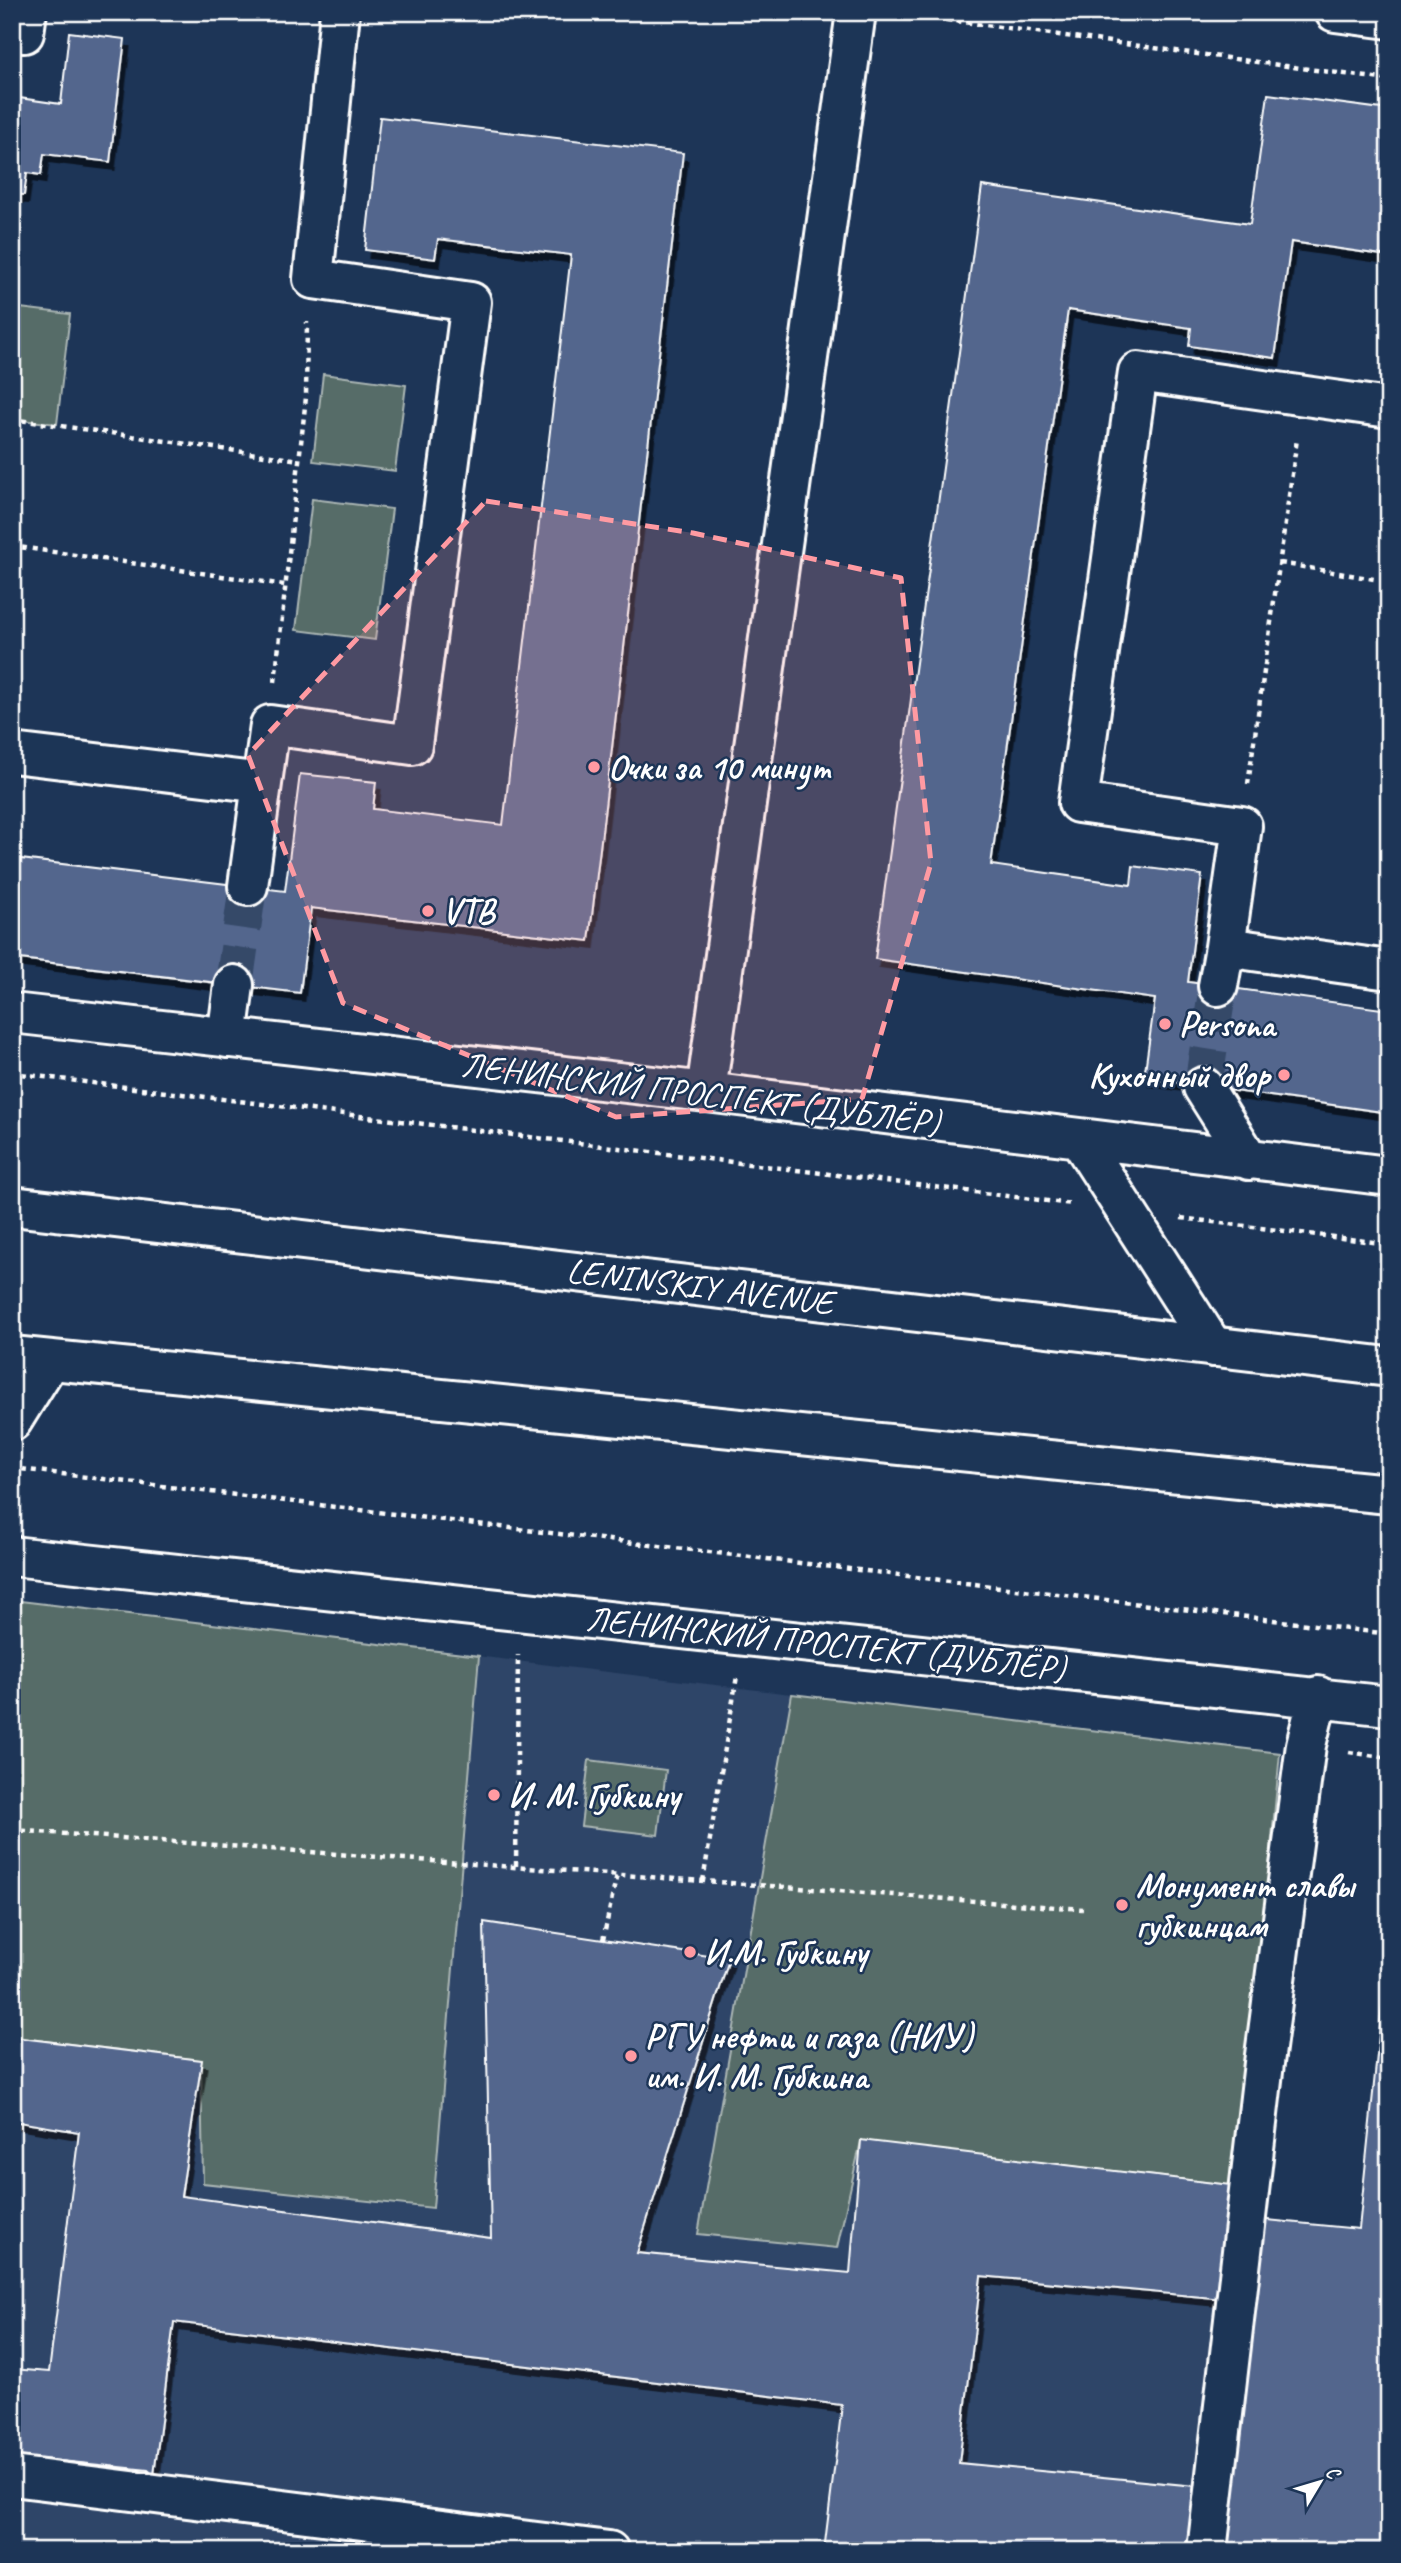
<svg xmlns="http://www.w3.org/2000/svg" width="1401" height="2563" viewBox="0 0 1401 2563" font-family="Caveat,sans-serif">
<style>
.built{fill:#2d4467}
.green{fill:#576c68;stroke:#abb6b4;stroke-width:2}
.building{fill:#52668d;stroke:#fff;stroke-width:2;filter:url(#shadow)}
.lines{fill:none;stroke-linecap:round;stroke-linejoin:round}
.minor-tunnel{stroke:#344968;stroke-width:38;stroke-dasharray:38 19;stroke-linecap:butt}
.minor-casing{stroke:#fff;stroke-width:44}
.major-casing{stroke:#fff;stroke-width:44}
.path{stroke:#fff;stroke-width:4.5;stroke-dasharray:5 5;stroke-linecap:butt}
.minor{stroke:#1d3557;stroke-width:38}
.major{stroke:#1d3557;stroke-width:38}
.marked{fill:#ff9aa2;fill-opacity:0.2;stroke:#ff9aa2;stroke-width:5;stroke-dasharray:14 9;stroke-linejoin:round}
.poi-dot{fill:#ff9aa2;stroke:#1d3557;stroke-width:2.5}
.labels{text-anchor:middle;stroke-width:5;stroke-linejoin:round;paint-order:stroke}
.poi-label{font-size:35px;font-weight:bold;fill:#fff;stroke:#1d3557;text-anchor:start}
.street-label{font-size:35px;fill:#fff;stroke:#1d3557}
</style>
<defs>
<filter id="shadow"><feDropShadow dx="4.5" dy="8" stdDeviation="0" flood-color="#0009"/></filter>
</defs>
<rect width="100%" height="100%" fill="#1d3557"/>
<filter id="ink" filterUnits="userSpaceOnUse"><feTurbulence type="fractalNoise" baseFrequency=".0143" numOctaves="2"/><feDisplacementMap in="SourceGraphic" scale="14" xChannelSelector="R" yChannelSelector="G"/><feConvolveMatrix kernelMatrix="1 2 1 2 8 2 1 2 1" color-interpolation-filters="sRGB"/></filter>
<g filter="url(#ink)">
<path class="built" d="M12 1600 1280 1753 1236 2215 1359 2229 1389 1946V2551H12Z"/>
<path class="green" d="M12 307 70 314 57 424 12 419Z
M323 374 406 385 395 471 313 461Z
M312 499 392 509 375 640 296 630Z
M12 1600 479 1656 433 2208 203 2183 201 2060 12 2037Z
M792 1694 1280 1753 1239 2186 861 2141 837 2248 698 2234Z
M589 1760 666 1770 658 1835 581 1826Z"/>
<path class="building" d="M69 32 125 39 110 162 44 154 41 175 27 173 24 195 12 194V97L61 104Z
M1268 94 1389 110V256L1291 242 1275 358 1189 346 1191 328 1068 310 991 865 1131 885 1133 866 1202 875 1188 982 1389 1010V1113L1144 1078 1155 999 875 959 982 186 1250 224Z
M380 117 683 153 589 941 311 908 300 993 12 958V858L285 891 300 774 376 782 373 809 503 825 571 255 438 239 435 259 365 250Z
M484 1922 729 1959 637 2253 850 2273 861 2140 1239 2186 1223 2299 981 2276 959 2463 1195 2486 1186 2551H824L842 2405 174 2322 154 2475 148 2470 12 2456V2369L49 2372 79 2132 12 2121V2037L202 2060 181 2196 491 2238Z
M1389 1938V2551H1224L1257 2219 1359 2229Z"/>
<g class="lines">
<path class="minor-tunnel" d="M234 985 248 886
M1203 1087 1218 986"/>
<defs>
<path id="minor" d="M1335 12 1389 19
M24 33 27 12
M1389 408 1138 372 1078 803 1242 826 1225 947 1389 970
M12 753 262 783
M248 886 270 725 412 745 471 302 313 279 340 12
M1218 986 1225 947
M12 1013 706 1092 1389 1176
M227 1038 234 985
M1203 1087 1249 1160
M706 1092 856 12
M1079 1138 1213 1347
M12 1421 50 1360
M12 1556 1389 1706
M12 2476 609 2551
M1207 2551 1264 2063 1306 1745 1318 1696"/>
<path id="major" d="M12 1206 1389 1367
M12 1356 1389 1494"/>
</defs>
<use href="#minor" class="minor-casing"/>
<use href="#major" class="major-casing"/>
<path class="path" d="M897 13 1389 80
M12 419 299 460
M12 546 285 585
M1280 563 1374 579
M275 682 306 397 307 322
M1248 784 1297 439
M12 1073 1072 1204
M1181 1218 1389 1244
M12 1468 1389 1634
M1349 1752 1389 1758
M12 1830 1083 1909
M516 1866 518 1655
M703 1881 737 1676
M603 1940 617 1874"/>
<use href="#minor" class="minor"/>
<use href="#major" class="major"/>
</g>
</g>
<path class="marked" d="M486 501 693 533 901 578 931 863 862 1099 616 1117 343 1003 248 755Z"/>
<g class="poi-dot">
<circle cx="594" cy="767" r="7"/>
<circle cx="428" cy="911" r="7"/>
<circle cx="1165" cy="1024" r="7"/>
<circle cx="1284" cy="1075" r="7"/>
<circle cx="494" cy="1795" r="7"/>
<circle cx="1122" cy="1905" r="7"/>
<circle cx="690" cy="1952" r="7"/>
<circle cx="631" cy="2056" r="7"/>
</g>
<g class="labels">
<g class="poi-label">
<text x="608" y="779">Очки за 10 минут</text>
<text x="442" y="923">VTB</text>
<text x="1179" y="1036">Persona</text>
<text x="1270" y="1087" text-anchor="end">Кухонный двор</text>
<text x="508" y="1807">И. М. Губкину</text>
<text x="1136" y="1897">Монумент славы<tspan x="1136" dy="40">губкинцам</tspan></text>
<text x="704" y="1964">И.М. Губкину</text>
<text x="645" y="2048">РГУ нефти и газа (НИУ)<tspan x="645" dy="40">им. И. М. Губкина</tspan></text>
</g>
<g class="street-label">
<text transform="translate(701 1093) rotate(7)" y="12">ЛЕНИНСКИЙ ПРОСПЕКТ (ДУБЛЁР)</text>
<text transform="translate(700 1286) rotate(7)" y="12">LENINSKIY AVENUE</text>
<text transform="translate(826 1643) rotate(6)" y="12">ЛЕНИНСКИЙ ПРОСПЕКТ (ДУБЛЁР)</text>
</g>
</g>
<rect width="1401" height="2563" fill="none" stroke="#1d3557" stroke-width="42"/>
<rect x="21" y="21" width="1359" height="2521" fill="none" stroke="#fff" stroke-width="2.5" filter="url(#ink)"/>
<g transform="translate(1320 2482) rotate(52)" stroke="#1d3557" stroke-width="5" paint-order="stroke">
<path d="M0-5L12 26L0 18L-12 26Z" fill="#ffffff"/>
<text y="-10" font-size="19" font-weight="bold" text-anchor="middle" fill="#ffffff">С</text>
</g>
</svg>
